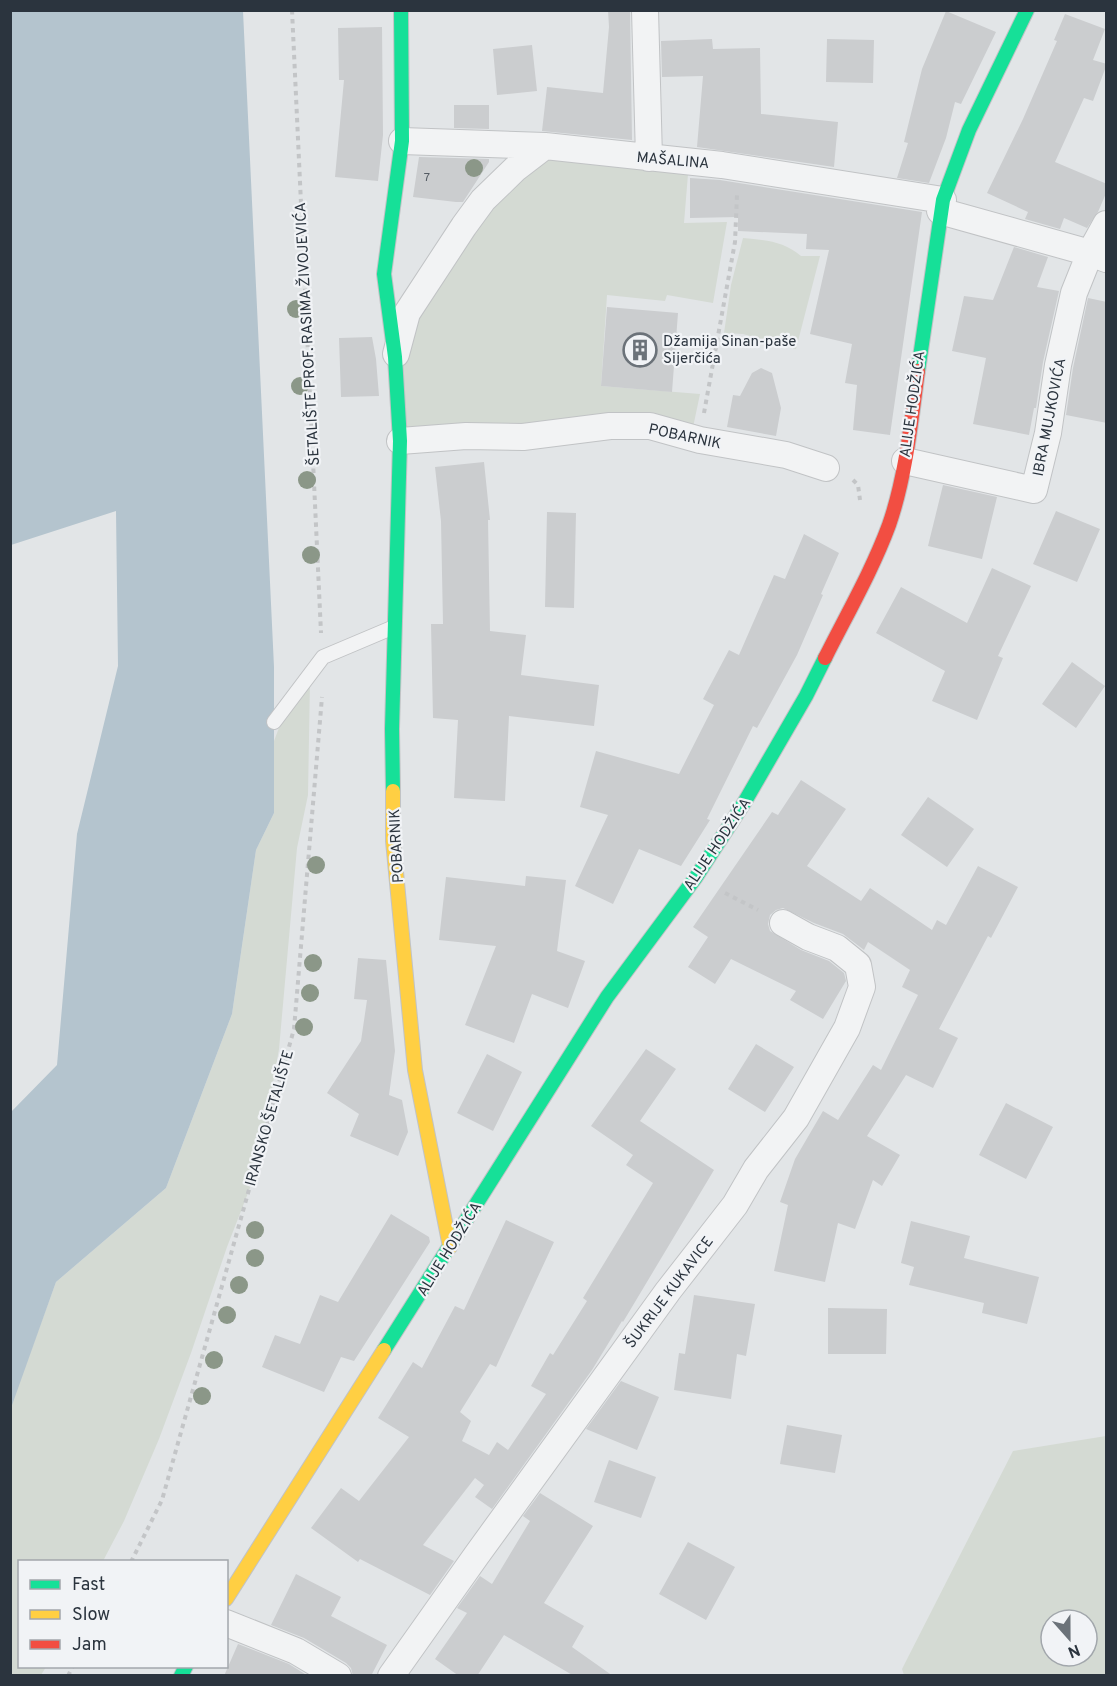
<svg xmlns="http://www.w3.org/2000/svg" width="1117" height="1686" viewBox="0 0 1117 1686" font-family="Overpass,sans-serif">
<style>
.green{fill:#d4dad3;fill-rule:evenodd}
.water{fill:#b4c4ce}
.building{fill:#cbcdcf}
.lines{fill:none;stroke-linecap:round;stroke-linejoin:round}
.lane-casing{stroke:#c1c3c5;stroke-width:16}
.street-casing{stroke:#c1c3c5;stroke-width:28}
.fast-casing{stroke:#c1c3c5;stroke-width:16}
.slow-casing{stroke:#c1c3c5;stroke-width:16}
.jam-casing{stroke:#c1c3c5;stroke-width:16}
.path{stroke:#c3c5c7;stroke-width:4;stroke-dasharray:4.5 4.5;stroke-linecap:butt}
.lane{stroke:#f2f3f4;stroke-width:14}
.street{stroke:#f2f3f4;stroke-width:26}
.fast{stroke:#16e098;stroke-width:14}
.slow{stroke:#ffcf43;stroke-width:14}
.jam{stroke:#f24e42;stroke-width:14}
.tree{fill:#8b9788}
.labels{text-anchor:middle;stroke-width:4.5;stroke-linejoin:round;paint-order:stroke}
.number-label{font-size:12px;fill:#545b63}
.street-label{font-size:15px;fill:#2b343e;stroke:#f1f3f6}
.poi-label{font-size:15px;fill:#2b343e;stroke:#f1f3f6;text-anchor:start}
</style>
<rect width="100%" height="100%" fill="#e2e5e7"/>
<path class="green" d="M545 146 689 162 684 223 727 222 713 303 667 295 665 301 607 295 601 386 700 394 692 432 399 436 407 313 443 257Z
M743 238C764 240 784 241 801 256H820L796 349 743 334 724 333 731 285Z
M310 680 308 795 297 848 279 1049 258 1167 227 1247 191 1353 159 1439 124 1521 103 1561 20 1562V1666L46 1667 41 1675H11L10 1408 56 1282 166 1188 232 1014 256 850 274 813V741L285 712Z
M1106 1436V1675H904L902 1669 1013 1451ZM1051 1620H1087V1656H1051Z"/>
<path class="water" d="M11 11H243L274 667V813L256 850 232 1014 166 1188 56 1282 11 1408V1112L57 1065 77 834 118 666 116 511 11 545Z"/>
<path class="building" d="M608 10H630L632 140 542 131 547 87 603 93 609 27Z
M946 11 996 32 961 104 955 102 946 138 929 183 897 178 908 143 904 142 922 69Z
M1065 14 1105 29 1093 60 1107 64 1093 101 1084 98 1055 162 1107 184V191L1098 212 1087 228 1064 218 1060 229 1025 219 1028 212 987 193 1023 119 1057 41 1054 40Z
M382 27 383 135 378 181 335 177 344 80H339L338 28Z
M712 39 713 49 760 48 761 114 838 122 834 167 697 147 703 76 662 77 661 41Z
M827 39 874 40 873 83 826 82Z
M532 45 537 91 497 95 493 49Z
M454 105H489V129L454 128Z
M419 157 489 159V162L463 202H456L413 197Z
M690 178 720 180 922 212 890 435 853 430 857 385 845 383 852 344 810 334 829 250 806 249 807 234 738 231V217L690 218Z
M1014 247 1048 257 1037 287 1059 291 1043 362 1036 408H1034L1029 435 973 424 986 358 952 351 964 296 993 300Z
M1088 298 1107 302V423L1066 415 1073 368Z
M607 307 678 313 672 392 601 386Z
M372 337 376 359 379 396 341 397 339 338Z
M761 368 772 373 781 408 776 436 727 427 733 395 740 396 752 373Z
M484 462 490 520H488L490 631 526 635 521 675 599 685 594 726 509 716 505 801 454 798 458 720 433 718 431 624H443L441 521 435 467Z
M943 485 997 497 982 559 928 546Z
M1056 511 1100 529 1077 582 1033 564Z
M547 512 576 513 574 608 545 607Z
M804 534 839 553 821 594 823 595 797 655 757 728 753 726 707 819 710 820 681 866 639 849 613 904 575 886 608 815 580 807 596 751 679 774 714 705 703 699 729 650 739 655 774 575 785 579Z
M992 568 1031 586 998 656 1003 658 977 720 932 701 945 671 876 633 901 587 967 623Z
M1072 662 1105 686 1076 728 1042 704Z
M801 780 846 809 807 866 861 901 870 888 932 930 937 920 946 925 978 866 1018 887 991 938 988 936 939 1029 958 1038 933 1088 906 1075 867 1136 900 1155 882 1186 873 1180 855 1229 838 1223 825 1282 774 1271 788 1205 780 1202 795 1159 823 1111 838 1120 873 1065 881 1070 918 995 902 987 910 970 868 942 864 950 843 934 814 923 783 908 776 910 770 915 768 924 770 931 801 950 829 961 844 973 846 981 823 1019 790 1000 796 991 731 959 715 984 688 967 708 937 693 927 772 812 778 815Z
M928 797 974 829 947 867 901 835Z
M526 876 566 880 557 951 585 961 568 1008 532 994 514 1043 465 1025 496 946 439 940 446 877 525 886Z
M358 958 386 960 395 1051 389 1095 402 1100 408 1132 398 1156 350 1136 359 1114 327 1093 361 1041 367 1000 354 999Z
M756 1044 794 1067 765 1112 728 1089Z
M646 1049 676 1069 640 1121 714 1170 623 1322 622 1321 592 1370 492 1509 475 1497 484 1485 475 1478 423 1545 454 1561 430 1595 360 1559 358 1562 311 1528 341 1488 359 1501 409 1437 378 1418 413 1362 422 1368 455 1306 464 1310 506 1220 554 1242 496 1367 490 1364 460 1412 471 1421 462 1441 489 1455 497 1442 508 1450 546 1394 531 1386 550 1353 553 1355 587 1301 583 1298 653 1183 626 1165 633 1155 591 1126Z
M487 1054 522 1072 493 1131 457 1113Z
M1006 1103 1053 1127 1026 1179 979 1155Z
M391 1214 429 1237 430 1242 354 1361 341 1357 324 1392 262 1367 275 1335 300 1344 320 1295 338 1302Z
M911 1221 970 1236 964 1258 1039 1277 1027 1324 982 1313 984 1303 909 1285 914 1267 901 1263Z
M694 1295 755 1304 746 1356 737 1354 731 1399 674 1390 679 1353 685 1354Z
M828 1308 887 1309 886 1354H828Z
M621 1381 659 1397 637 1450 586 1429Z
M787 1425 842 1435 835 1473 780 1464Z
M609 1460 656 1477 641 1518 594 1502Z
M540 1493 593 1526 544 1603 584 1626 572 1647 613 1676H574L504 1635 477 1676H459L435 1659 467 1613 457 1608 480 1576 492 1584 530 1521 523 1516Z
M688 1542 735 1567 706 1620 659 1594Z
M296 1574 341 1597 331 1616 387 1645 371 1676H353L351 1668 346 1663 304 1638 271 1625Z
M238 1644 289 1664 308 1676H224Z"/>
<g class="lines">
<defs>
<path id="lane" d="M274 722 323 657 394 627"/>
<path id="street" d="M645 10 649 158
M402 141 545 146 722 165 943 200
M940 211 1090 253 1106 259
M396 354 407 313 464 226 483 200 515 169 545 146
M400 441 466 436 523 437 610 426H650L700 440 786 455 826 468
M905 461 1034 490 1048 433 1058 365 1074 293 1090 253 1106 224
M226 1623 296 1651 338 1676
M391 1676 476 1556 668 1291 735 1205 756 1169 796 1118 847 1028 862 987 858 965 837 948 808 937 783 923"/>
<path id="fast" d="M918 371 943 200 969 130 1027 10
M393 791 392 729 400 441 395 357 384 274 402 141 401 10
M384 1350 607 997 696 877 744 803 806 696 825 658
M181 1676 186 1666"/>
<path id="slow" d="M393 791V841L415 1070 450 1247
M226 1599 384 1350"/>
<path id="jam" d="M825 658C847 614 872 571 889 525 906 476 911 422 918 371"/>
</defs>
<use href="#lane" class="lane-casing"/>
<use href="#street" class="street-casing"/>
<use href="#fast" class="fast-casing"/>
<use href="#slow" class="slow-casing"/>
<use href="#jam" class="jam-casing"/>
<path class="path" d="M292 10 321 633
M704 413 735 242 737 195
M853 480 858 485 860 500
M725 893 758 910
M131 1562 162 1500 294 1029 322 697
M68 1676 73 1666"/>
<use href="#lane" class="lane"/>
<use href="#street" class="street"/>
<use href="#fast" class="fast"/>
<use href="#slow" class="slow"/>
<use href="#jam" class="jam"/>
</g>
<g class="tree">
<circle cx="474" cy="168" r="9"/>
<circle cx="296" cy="309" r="9"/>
<circle cx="300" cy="386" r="9"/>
<circle cx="307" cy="480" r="9"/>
<circle cx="311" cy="555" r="9"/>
<circle cx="316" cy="865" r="9"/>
<circle cx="313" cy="963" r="9"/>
<circle cx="310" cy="993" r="9"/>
<circle cx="304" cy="1027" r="9"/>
<circle cx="255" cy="1230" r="9"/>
<circle cx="255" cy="1258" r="9"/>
<circle cx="239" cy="1285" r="9"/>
<circle cx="227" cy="1315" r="9"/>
<circle cx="214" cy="1360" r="9"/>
<circle cx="202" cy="1396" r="9"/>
</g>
<defs>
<symbol id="building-ring" viewBox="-11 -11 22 22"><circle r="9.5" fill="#f1f3f6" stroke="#6b7279" stroke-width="1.5"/><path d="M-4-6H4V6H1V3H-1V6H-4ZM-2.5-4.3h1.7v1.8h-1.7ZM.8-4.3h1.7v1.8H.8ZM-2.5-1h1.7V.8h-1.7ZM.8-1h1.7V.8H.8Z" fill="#6b7279"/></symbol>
</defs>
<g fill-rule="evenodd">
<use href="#building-ring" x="621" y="331" width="38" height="38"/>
</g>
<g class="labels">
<g class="number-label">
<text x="427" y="181">7</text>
</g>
<g class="street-label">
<text transform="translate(673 160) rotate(5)" y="5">MAŠALINA</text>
<text transform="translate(307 334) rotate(-93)" y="5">ŠETALIŠTE PROF. RASIMA ŽIVOJEVIĆA</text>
<text transform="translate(912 404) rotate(-82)" y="5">ALIJE HODŽIĆA</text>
<text transform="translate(1049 417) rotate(-79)" y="5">IBRA MUJKOVIĆA</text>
<text transform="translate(685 436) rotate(12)" y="5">POBARNIK</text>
<text transform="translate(717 844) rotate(-56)" y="5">ALIJE HODŽIĆA</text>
<text transform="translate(396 846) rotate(-93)" y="5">POBARNIK</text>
<text transform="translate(269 1118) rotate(-74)" y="5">IRANSKO ŠETALIŠTE</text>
<text transform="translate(449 1249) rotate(-58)" y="5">ALIJE HODŽIĆA</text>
<text transform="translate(669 1292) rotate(-53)" y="5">ŠUKRIJE KUKAVICE</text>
</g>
<g class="poi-label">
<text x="663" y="346">Džamija Sinan-paše<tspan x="663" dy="17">Sijerčića</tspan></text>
</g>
</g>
<rect width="1117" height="1686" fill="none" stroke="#2b343e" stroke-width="24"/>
<rect x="18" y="1560" width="210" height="108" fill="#f1f3f6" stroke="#a2a7ac" stroke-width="1.5"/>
<rect x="30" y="1580" width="30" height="9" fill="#16e098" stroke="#a2a7ac" stroke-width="1.5"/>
<text x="72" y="1590" font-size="18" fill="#2b343e">Fast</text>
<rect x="30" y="1610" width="30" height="9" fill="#ffcf43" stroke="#a2a7ac" stroke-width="1.5"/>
<text x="72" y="1620" font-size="18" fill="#2b343e">Slow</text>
<rect x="30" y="1640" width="30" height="9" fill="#f24e42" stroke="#a2a7ac" stroke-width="1.5"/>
<text x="72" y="1650" font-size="18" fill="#2b343e">Jam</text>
<g transform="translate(1069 1638) rotate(159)"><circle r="28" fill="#f1f3f6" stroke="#a2a7ac" stroke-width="1.5"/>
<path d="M0-4.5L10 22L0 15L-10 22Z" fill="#6b7279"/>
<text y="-9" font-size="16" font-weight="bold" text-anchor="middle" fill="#2b343e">N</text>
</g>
</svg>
